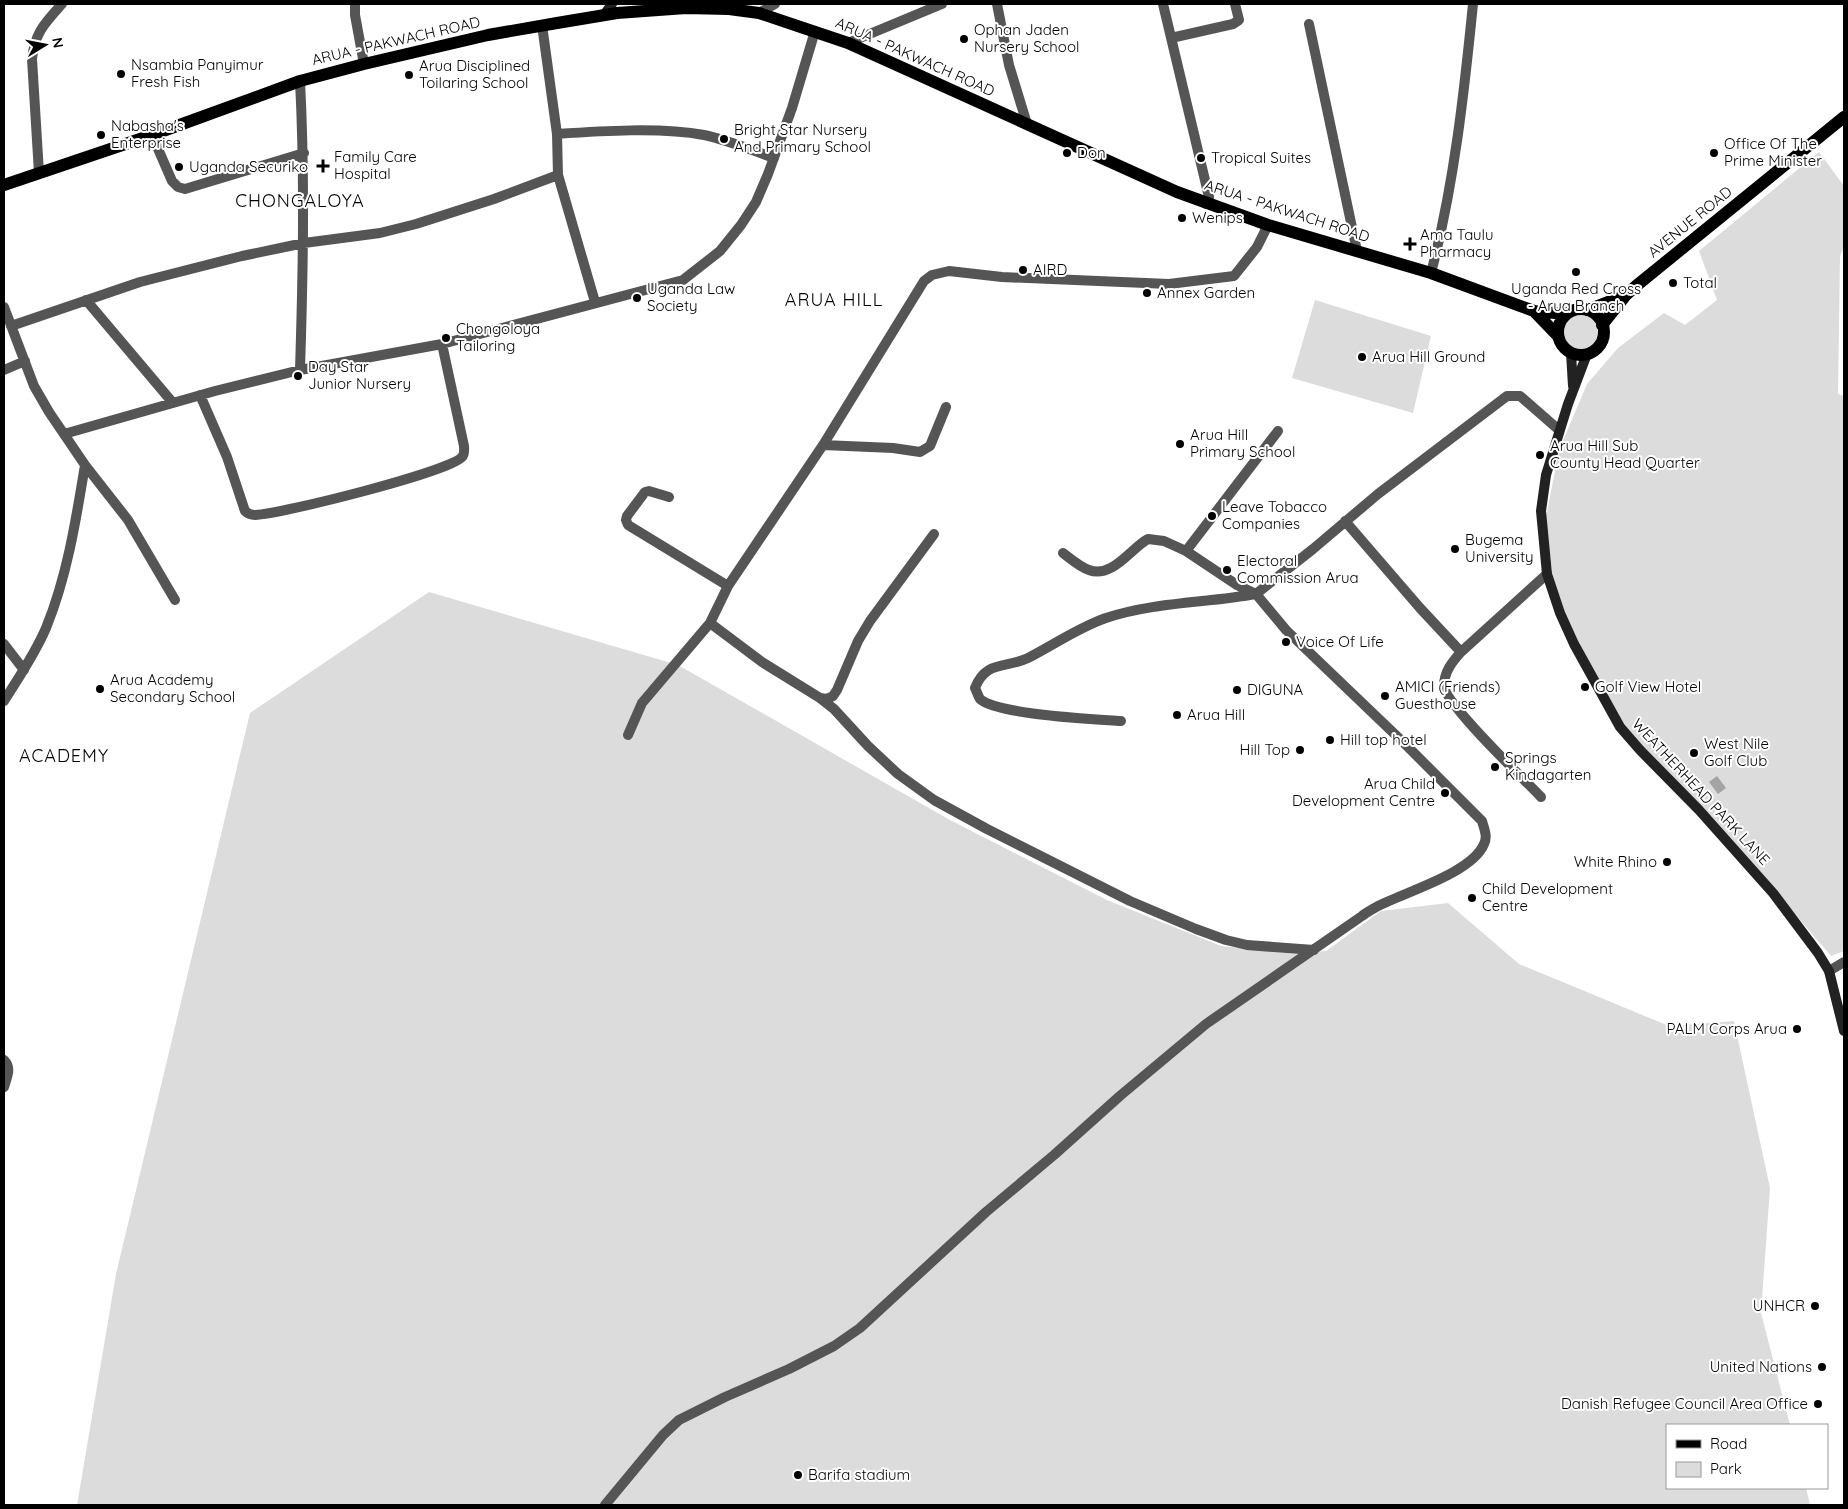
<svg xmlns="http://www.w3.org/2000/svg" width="1848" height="1509" viewBox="0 0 1848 1509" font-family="Quicksand,sans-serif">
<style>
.green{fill:#dcdcdc}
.water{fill:#a3a3a3}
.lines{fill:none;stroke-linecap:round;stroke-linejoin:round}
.street{stroke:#555;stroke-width:10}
.secondary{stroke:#222;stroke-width:10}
.primary{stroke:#000;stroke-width:12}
.poi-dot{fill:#000;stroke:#fff;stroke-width:2}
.labels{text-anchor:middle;stroke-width:4;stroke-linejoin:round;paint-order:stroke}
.poi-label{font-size:15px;fill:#000;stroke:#fff;text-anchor:start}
.street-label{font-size:15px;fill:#000;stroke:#fff}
.quarter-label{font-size:18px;letter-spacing:1px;fill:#000;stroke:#fff}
</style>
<rect width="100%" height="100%" fill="#fff"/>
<path class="green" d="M1819 152 1844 186V247L1840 256 1838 394 1844 396V951L1831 956 1727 835 1636 745 1575 640 1553 581 1546 517 1559 450 1587 384 1618 348 1664 313 1685 325 1717 300 1699 251Z
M1315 300 1431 336 1413 413 1292 378Z
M1562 333a18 18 0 1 1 36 0a18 18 0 1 1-36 0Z
M429 592 678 665 950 820 1107 900 1221 946 1296 954 1326 951 1381 911 1448 903 1519 964 1669 1026 1734 1021 1770 1188 1761 1313 1790 1425H1667V1488H1806L1810 1505H77L116 1274 250 713Z"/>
<path class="water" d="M1717 776 1726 788 1718 794 1709 782Z"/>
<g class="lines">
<path class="street" d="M355 4V15L364 64
M997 4 1009 65 1027 124
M1163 4 1209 197 1206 204
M759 13 775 4
M1309 24 1357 251
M542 25 557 134 558 175 595 302
M1171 38 1233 24 1239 20 1235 4
M848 43 942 4
M557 134C601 131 661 127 704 135 728 140 751 150 774 158
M152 135 172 181 178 187 185 189 304 153
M39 173 32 59C35 32 45 23 62 4
M1431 273C1454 185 1464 94 1473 4
M86 300 173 403
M4 307 34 386 49 412 85 465 128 520 175 600
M11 326 140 282 242 256 304 243 380 233 416 224 494 199 558 175
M4 370 25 361
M300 370C303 274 305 177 300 81
M200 395 227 457 245 511C248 514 251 515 255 515 281 514 449 472 462 457 465 454 464 449 464 446L442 344
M64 434 215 391 300 370 442 344 683 280 720 251 741 225 756 202 768 174 792 108 815 31
M823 445 893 448 920 452 930 446 946 407
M669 497 649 491 645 492 627 516 626 520 628 525 728 586
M1345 521 1420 608 1461 652
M1063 553C1071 559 1080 567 1089 570 1112 579 1131 548 1148 539L1164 541 1186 551
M1256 594 1237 585 1186 551 1278 431
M710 623 762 662 820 698 834 709 868 746 898 774 934 800 987 829 1130 901 1196 929 1226 940 1247 945 1314 950
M4 644 24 670
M820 698 827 699 833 696 837 690 858 641 870 621 934 534
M4 701C19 677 35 654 46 628 67 577 76 520 85 465
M1121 721C1094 719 998 715 980 699 978 696 977 692 975 688 986 660 1005 669 1028 658 1054 645 1077 628 1106 618 1154 602 1207 603 1256 594
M628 735 642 703 710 623 728 586 823 445 924 281 932 275 949 271 1002 277 1169 284 1234 276 1257 247 1268 225
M1541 797C1524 779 1445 704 1444 686 1444 672 1452 662 1461 652L1547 574
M1829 971 1844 962
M4 1060C12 1068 7 1077 4 1087
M605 1505 663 1435 679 1420 725 1397 789 1369 834 1346 860 1328 986 1212 1054 1155 1121 1095 1206 1024 1362 916C1367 912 1373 909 1378 906 1405 892 1472 873 1484 844 1488 836 1484 829 1482 821L1404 743 1286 630 1256 594 1313 549 1378 494 1507 396H1520L1559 430"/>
<path class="secondary" d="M604 15 612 4
M1571 353 1573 386
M1587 354 1568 404 1546 475 1541 511 1547 574 1560 613 1574 644 1620 727 1640 750 1699 810 1773 893 1818 953 1829 971 1844 1031"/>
<path class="primary" d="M4 185 152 135 300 81 364 64 488 35 557 23 617 13 686 8 729 9 759 13 848 43 1177 192 1268 225 1431 273 1534 311 1566 314
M1558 332a23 23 0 1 1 46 0a23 23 0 1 1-46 0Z
M1587 310 1626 295
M1534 311 1558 336
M1602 325 1626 295 1636 286 1844 117"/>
</g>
<g class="poi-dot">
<circle cx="964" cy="39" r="5"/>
<circle cx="121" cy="74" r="5"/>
<circle cx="409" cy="75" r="5"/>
<circle cx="101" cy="135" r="5"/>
<circle cx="724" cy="139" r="5"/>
<circle cx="1067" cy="153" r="5"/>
<circle cx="1714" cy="153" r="5"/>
<circle cx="1201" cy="158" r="5"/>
<path d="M320.5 158.5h5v5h5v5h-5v5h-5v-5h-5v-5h5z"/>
<circle cx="179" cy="167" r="5"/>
<circle cx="1182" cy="218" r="5"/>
<path d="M1407.5 236.5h5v5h5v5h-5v5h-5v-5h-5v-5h5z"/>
<circle cx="1023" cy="270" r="5"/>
<circle cx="1576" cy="272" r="5"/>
<circle cx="1673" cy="283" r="5"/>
<circle cx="1147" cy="293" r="5"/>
<circle cx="637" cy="298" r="5"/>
<circle cx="446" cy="338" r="5"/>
<circle cx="1362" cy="357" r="5"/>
<circle cx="298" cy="376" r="5"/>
<circle cx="1180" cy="444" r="5"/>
<circle cx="1540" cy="455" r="5"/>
<circle cx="1212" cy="516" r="5"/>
<circle cx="1455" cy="549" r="5"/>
<circle cx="1227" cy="570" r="5"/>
<circle cx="1286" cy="642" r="5"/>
<circle cx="1585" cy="687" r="5"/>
<circle cx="100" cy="689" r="5"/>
<circle cx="1237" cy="690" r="5"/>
<circle cx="1385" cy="696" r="5"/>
<circle cx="1177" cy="715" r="5"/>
<circle cx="1330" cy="740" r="5"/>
<circle cx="1300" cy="750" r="5"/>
<circle cx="1694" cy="753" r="5"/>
<circle cx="1495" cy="767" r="5"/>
<circle cx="1445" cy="793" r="5"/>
<circle cx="1667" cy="862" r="5"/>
<circle cx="1472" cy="898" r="5"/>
<circle cx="1797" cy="1029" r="5"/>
<circle cx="1815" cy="1306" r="5"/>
<circle cx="1822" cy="1367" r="5"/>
<circle cx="1818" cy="1404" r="5"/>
<circle cx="798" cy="1475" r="5"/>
</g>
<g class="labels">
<g class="poi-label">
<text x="974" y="35">Ophan Jaden<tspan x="974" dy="17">Nursery School</tspan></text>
<text x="131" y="70">Nsambia Panyimur<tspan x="131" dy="17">Fresh Fish</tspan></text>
<text x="419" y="71">Arua Disciplined<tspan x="419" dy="17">Toilaring School</tspan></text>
<text x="111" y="131">Nabasha's<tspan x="111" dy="17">Enterprise</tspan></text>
<text x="734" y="135">Bright Star Nursery<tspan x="734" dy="17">And Primary School</tspan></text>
<text x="1724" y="149">Office Of The<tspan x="1724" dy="17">Prime Minister</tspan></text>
<text x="1077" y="158">Don</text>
<text x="334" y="162">Family Care<tspan x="334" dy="17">Hospital</tspan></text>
<text x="1211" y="163">Tropical Suites</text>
<text x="189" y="172">Uganda Securiko</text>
<text x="1192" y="223">Wenips</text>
<text x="1420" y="240">Ama Taulu<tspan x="1420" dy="17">Pharmacy</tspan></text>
<text x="1033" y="275">AIRD</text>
<text x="1683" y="288">Total</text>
<text x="647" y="294">Uganda Law<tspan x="647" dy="17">Society</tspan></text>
<text x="1576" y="294" text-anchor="middle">Uganda Red Cross<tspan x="1576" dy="17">- Arua Branch</tspan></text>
<text x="1157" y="298">Annex Garden</text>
<text x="456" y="334">Chongoloya<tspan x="456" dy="17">Tailoring</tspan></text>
<text x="1372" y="362">Arua Hill Ground</text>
<text x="308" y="372">Day Star<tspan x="308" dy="17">Junior Nursery</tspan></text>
<text x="1190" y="440">Arua Hill<tspan x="1190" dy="17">Primary School</tspan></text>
<text x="1550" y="451">Arua Hill Sub<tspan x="1550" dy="17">County Head Quarter</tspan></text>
<text x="1222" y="512">Leave Tobacco<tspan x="1222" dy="17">Companies</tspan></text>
<text x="1465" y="545">Bugema<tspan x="1465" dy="17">University</tspan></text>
<text x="1237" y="566">Electoral<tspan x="1237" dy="17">Commission Arua</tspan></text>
<text x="1296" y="647">Voice Of Life</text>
<text x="110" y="685">Arua Academy<tspan x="110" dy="17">Secondary School</tspan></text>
<text x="1395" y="692">AMICI (Friends)<tspan x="1395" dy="17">Guesthouse</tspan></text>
<text x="1595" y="692">Golf View Hotel</text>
<text x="1247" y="695">DIGUNA</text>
<text x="1187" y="720">Arua Hill</text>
<text x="1340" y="745">Hill top hotel</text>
<text x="1704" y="749">West Nile<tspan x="1704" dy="17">Golf Club</tspan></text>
<text x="1290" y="755" text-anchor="end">Hill Top</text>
<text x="1505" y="763">Springs<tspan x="1505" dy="17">Kindagarten</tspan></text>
<text x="1435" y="789" text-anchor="end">Arua Child<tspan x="1435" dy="17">Development Centre</tspan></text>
<text x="1657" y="867" text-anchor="end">White Rhino</text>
<text x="1482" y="894">Child Development<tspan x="1482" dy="17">Centre</tspan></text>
<text x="1787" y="1034" text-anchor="end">PALM Corps Arua</text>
<text x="1805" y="1311" text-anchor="end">UNHCR</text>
<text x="1812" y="1372" text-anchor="end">United Nations</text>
<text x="1808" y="1409" text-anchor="end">Danish Refugee Council Area Office</text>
<text x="808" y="1480">Barifa stadium</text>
</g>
<g class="street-label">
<text transform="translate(396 41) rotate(-13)" y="5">ARUA - PAKWACH ROAD</text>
<text transform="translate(915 57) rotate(24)" y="5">ARUA - PAKWACH ROAD</text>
<text transform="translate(1287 211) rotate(18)" y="5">ARUA - PAKWACH ROAD</text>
<text transform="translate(1690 222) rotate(-39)" y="5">AVENUE ROAD</text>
<text transform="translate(1701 792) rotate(47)" y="5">WEATHERHEAD PARK LANE</text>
</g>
<g class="quarter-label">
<text x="300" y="207">CHONGALOYA</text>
<text x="834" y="306">ARUA HILL</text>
<text x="64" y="762">ACADEMY</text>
</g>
</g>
<rect width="1848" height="1509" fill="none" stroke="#000000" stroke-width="10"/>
<rect x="1666" y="1424" width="162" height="65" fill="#ffffff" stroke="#999999"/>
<rect x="1676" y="1440" width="25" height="8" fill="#000000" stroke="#999999"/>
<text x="1710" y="1449" font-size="15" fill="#000000">Road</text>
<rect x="1676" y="1462" width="25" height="15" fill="#dcdcdc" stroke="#999999"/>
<text x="1710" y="1474" font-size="15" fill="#000000">Park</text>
<g transform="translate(45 45) rotate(80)" stroke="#ffffff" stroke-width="4" paint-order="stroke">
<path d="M0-4L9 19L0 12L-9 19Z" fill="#000000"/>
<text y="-8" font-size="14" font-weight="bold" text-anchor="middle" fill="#000000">N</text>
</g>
</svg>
